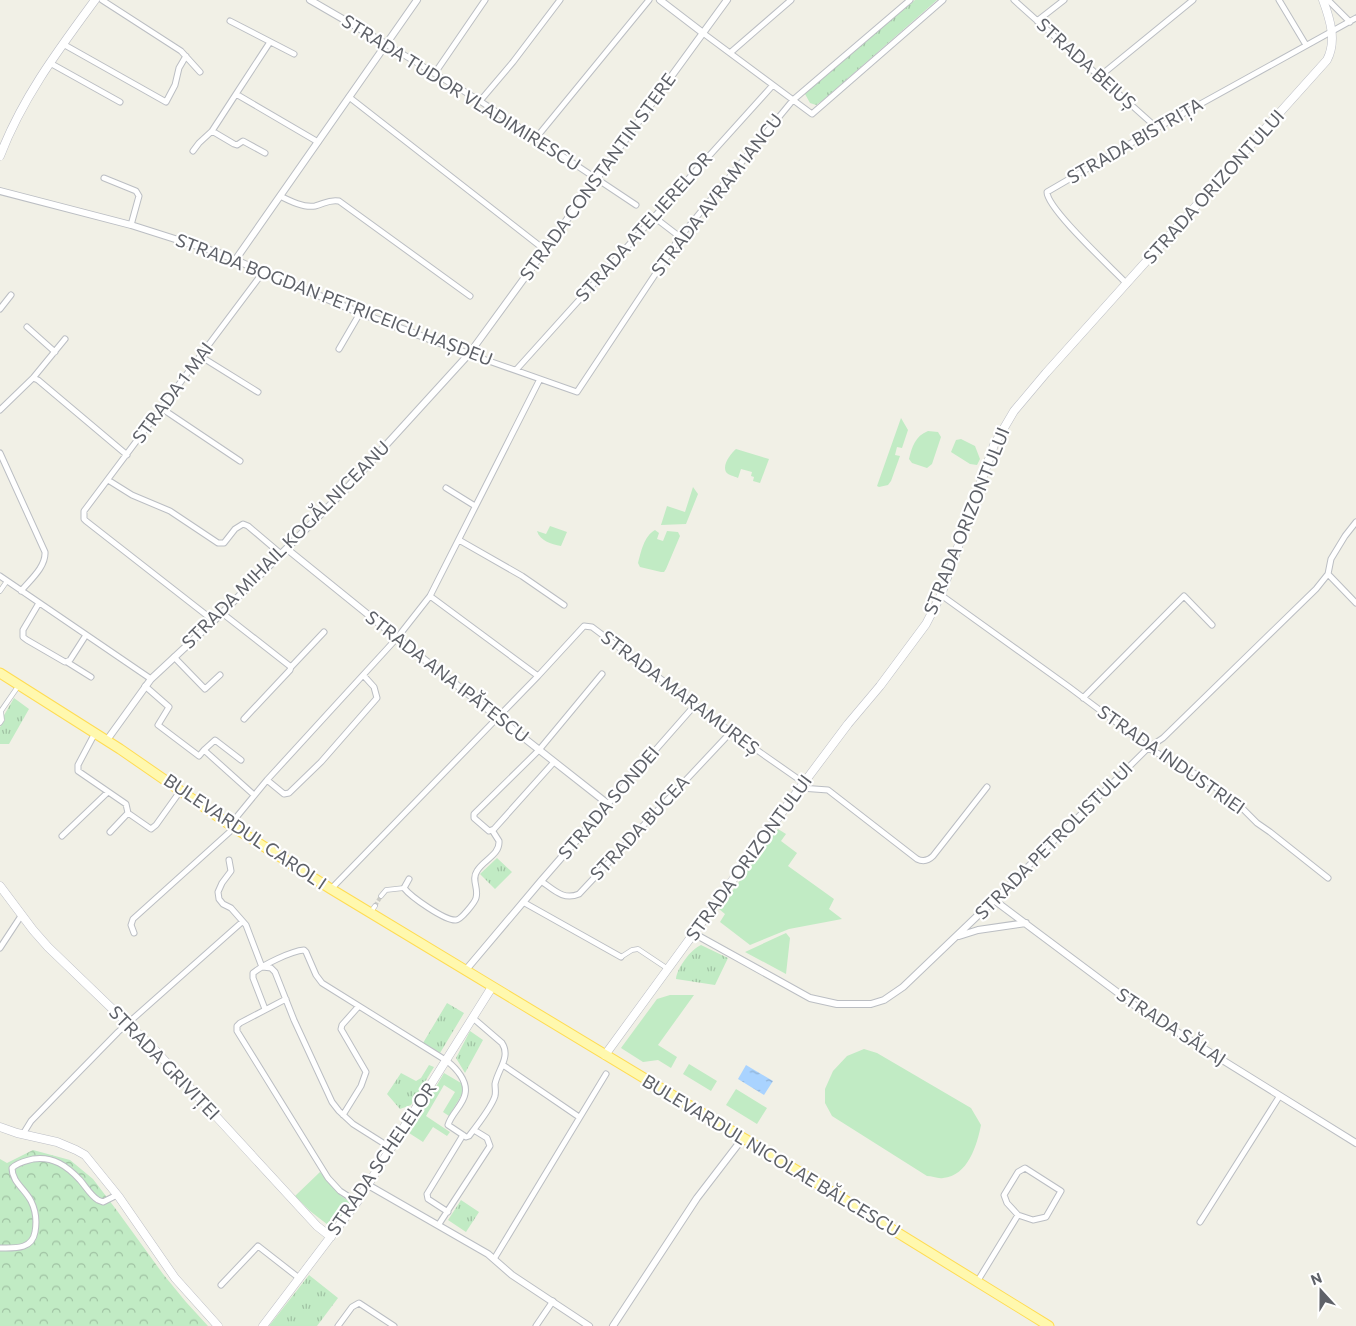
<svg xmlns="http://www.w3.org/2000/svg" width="1356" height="1326" viewBox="0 0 1356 1326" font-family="Commissioner,sans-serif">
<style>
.green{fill:#c1ebc4}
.forest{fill:url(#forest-crowns)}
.park{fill:url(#park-tufts)}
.water{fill:url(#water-ripples)}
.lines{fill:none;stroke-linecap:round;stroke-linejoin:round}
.pedestrian-tunnel{stroke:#ccccc6;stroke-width:4;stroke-dasharray:4 2;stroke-linecap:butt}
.pedestrian-casing{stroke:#bbbec3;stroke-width:5.5}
.minor-casing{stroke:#bbbec3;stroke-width:7}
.tertiary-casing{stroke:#bbbec3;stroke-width:8}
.secondary-casing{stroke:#bcbec5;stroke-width:9}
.primary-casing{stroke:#ffdc52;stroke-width:11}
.pedestrian{stroke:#fff;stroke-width:4}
.minor{stroke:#fff;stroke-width:5}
.tertiary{stroke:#fff;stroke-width:6}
.secondary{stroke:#fff;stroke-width:8}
.primary{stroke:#fff8ae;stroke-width:9}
.labels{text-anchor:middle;stroke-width:4.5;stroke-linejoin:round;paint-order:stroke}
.street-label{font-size:18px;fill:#5e6168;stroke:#fff}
</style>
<defs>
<pattern id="forest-crowns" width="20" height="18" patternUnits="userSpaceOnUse" patternTransform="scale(1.25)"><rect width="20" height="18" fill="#c1ebc4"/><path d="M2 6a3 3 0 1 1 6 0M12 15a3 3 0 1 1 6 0" fill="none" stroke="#a0c2a3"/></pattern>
<pattern id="park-tufts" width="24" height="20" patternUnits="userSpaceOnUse" patternTransform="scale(1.25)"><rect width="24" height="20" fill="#c1ebc4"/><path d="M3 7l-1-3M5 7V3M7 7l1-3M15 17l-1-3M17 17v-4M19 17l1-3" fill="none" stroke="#a0c2a3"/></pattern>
<pattern id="water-ripples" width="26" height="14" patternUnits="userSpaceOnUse" patternTransform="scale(1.25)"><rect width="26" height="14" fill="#a9d3ff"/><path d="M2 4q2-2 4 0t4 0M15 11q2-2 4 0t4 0" fill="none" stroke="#8dafd2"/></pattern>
</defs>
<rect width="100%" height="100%" fill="#f1f0e6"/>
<path class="green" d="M901 418 908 430 902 448 897 447 895 455 900 456 891 481 888 485 879 487 877 486Z
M928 431 938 432 941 437 932 464 927 468 912 463 909 459C912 447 915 436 928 431Z
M961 439 975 446 980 459 977 465 970 464 951 452 956 440Z
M736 449 769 459 760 483 753 481 754 477 751 476 752 472 741 469 738 478C734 476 728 475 726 472 722 465 731 453 736 449Z
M693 487 698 494 686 524 661 525 667 506 685 512Z
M550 526 567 532 561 546C551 544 540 541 537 531L546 534Z
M655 530 659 533 657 539 663 541 667 531 678 532 680 536 666 569 664 572H661L640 567 638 563C641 552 644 536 655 530Z
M778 829 786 834 781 841 797 853 788 866 834 899 829 909 842 919 789 929 750 945 720 922 725 914 719 909Z
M786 933 790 938 786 974 745 952Z
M670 995H694L658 1045 677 1057 671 1068 658 1060 643 1062 621 1048 657 999Z
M864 1049 877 1053 971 1108 981 1125C977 1145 968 1176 943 1178 938 1179 932 1176 927 1176L832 1116 825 1103V1089L833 1071 847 1056Z
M689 1064 717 1081 711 1091 683 1074Z
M444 1073 461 1083 464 1091 449 1116 443 1112 455 1092 444 1085 426 1116 450 1132 447 1136 433 1127 423 1142 409 1133Z
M736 1089 767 1108 757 1124 726 1105Z
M320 1172 341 1196 352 1203 334 1224 328 1225 310 1211 295 1196Z"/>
<path class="forest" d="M33 1150 70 1160 93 1179 118 1212 163 1274 186 1302 208 1326H0V1159L7 1163Z"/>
<path class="park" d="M915 0H937L822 101 816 105 810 103 805 94 806 91Z
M14 698 29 709 9 744H0V727L5 720 3 717Z
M497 858 512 872 495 889 480 874Z
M701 945 728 958 715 985 676 979C677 968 691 949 701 945Z
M447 1003 464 1013 440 1053 423 1043Z
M470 1031 483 1040 465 1073 456 1058Z
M429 1065 434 1067 411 1105 400 1109 387 1094 401 1073 416 1081 421 1078Z
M461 1200 479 1212 466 1232 448 1220Z
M309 1275 338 1298 317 1326H269Z"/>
<path class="water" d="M746 1065 773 1081 764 1095 738 1079Z"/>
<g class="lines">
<path class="pedestrian-tunnel" d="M375 906 381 896"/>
<defs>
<path id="pedestrian" d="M0 591 7 581
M0 723 2 720 1 711 19 685
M381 896 386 890 404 888
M370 913 375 906
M621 957 632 950 638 949 668 969"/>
<path id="minor" d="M102 0 181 51 200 72
M1014 0 1157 128
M1279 0 1306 45
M1328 0 1350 22
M230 21 294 54
M1037 21 1064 0
M703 33 812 114 943 0
M270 42 236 94 318 142
M63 44 166 102 175 85 179 68 186 56
M386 44 480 101 636 205
M730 53 791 0
M50 63 120 102
M435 73 485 0
M1100 76 1193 0
M349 97 545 250
M480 101 513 62 560 0
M212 131 234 144 237 145 243 141 265 153
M536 138 649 0
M193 151 199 143 212 131 236 94
M104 178 136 191 139 196 131 225
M280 196C290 201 304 208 315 206 324 204 329 199 339 201L470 296
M654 217 680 237
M1127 284C1113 269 1047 209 1047 192L1157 128 1356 18
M0 309 11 295
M27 327 55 352
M339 349 360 313
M469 354 577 392 680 237 793 100 910 0
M200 356 258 392
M516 370 773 85
M33 378 38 380 127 455
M161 408 240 461
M0 410 33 378 65 339
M0 453 45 552C46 567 30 580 21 591
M108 480 132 495 170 511 218 543H224L235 529 243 524 248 526 281 554
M446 488 475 506
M459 540 522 576 564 605
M1328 574 1356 603
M0 576 151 679
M941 595 1069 687 1125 729 1148 748 1194 773 1221 791 1236 802 1257 823 1270 832 1328 878
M430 596 538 676
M39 603 23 630V637L27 640 65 662 70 660 86 635
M222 613 291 667
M214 621 86 521 84 519V511L264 271
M174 657 205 689 220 675
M67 662 91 677
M145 686 169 707 158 725 199 756 204 750 254 795
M1083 698 1184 596 1212 625
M244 719 290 670 291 667 324 632
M95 733 78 765V771L126 804 128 813 151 829 156 825 181 790
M204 750 215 740 241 760
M554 762 494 829 489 831 474 818V814L539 750 602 674
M267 780 284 794 289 793 321 762 377 698 374 687 364 676
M801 788 828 790 917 859C923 862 928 861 933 856L987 787
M608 804 695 705
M230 825 267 780 397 638 430 596 540 379
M110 832 128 813
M62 836 108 792
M229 860 231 871 222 883 218 892 219 899 223 904 231 908 246 925 262 967
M409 879 404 888C411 897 445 921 456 920 461 920 475 902 476 898 479 888 471 880 477 871 483 860 500 855 499 841L492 830
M541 881C553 889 563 901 579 894L731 732
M331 889 538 676 584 626 592 627 731 732 804 783
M994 900 1148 748 1163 738 1316 589 1328 574 1331 559 1345 536 1356 522
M523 902 621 957
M134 933 131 925 133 919 234 828
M0 948 21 916
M263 967 271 968 275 972 294 1020 332 1102 339 1111 353 1124 391 1148
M286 999 240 1023 237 1026V1031L328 1178 340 1191 357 1202
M265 1009 253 978V973C263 965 291 951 304 950L306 952 316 975 322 983 447 1061C456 1068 468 1081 465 1094 463 1105 451 1114 448 1125L466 1137 469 1136C476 1127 492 1106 495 1096 496 1092 495 1088 495 1084 498 1069 511 1057 502 1043L473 1018
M503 1065 579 1117
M343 1115 361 1086 366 1072 341 1029 342 1025 358 1007
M23 1134 31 1121 118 1032 242 922
M448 1212 428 1199 427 1194 463 1135
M1200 1222 1279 1097
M439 1224 490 1146 487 1138 474 1130
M0 1248C14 1248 32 1250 35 1232 37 1221 36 1211 31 1201 25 1189 12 1182 12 1168 18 1162 26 1161 33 1159 53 1156 67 1166 80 1180 86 1187 91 1196 98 1200L103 1202 117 1195
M494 1259 606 1074
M977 1282 1018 1215 1033 1220 1046 1217 1061 1191 1025 1168 1018 1172 1004 1195 1007 1203 1018 1215
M221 1285 258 1246 299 1278
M338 1326 352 1307 359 1303 394 1326
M536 1326 553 1301"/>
<path id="tertiary" d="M310 0 386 44
M660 0 703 33
M0 191 131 225 219 253 360 313 469 354
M236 259 417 0
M287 549 397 638 608 804 541 881 465 971
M107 740 151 679 222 613 345 490 469 354 727 0
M693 933 810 998 837 1004H871L884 1000 903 987 994 900 1137 1007 1356 1143
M959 936 978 930 1026 923
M368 1185 488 1254 512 1275 589 1326
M613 1326 697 1198 743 1138"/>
<path id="secondary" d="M0 156C22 98 59 49 95 0
M0 886 33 930 48 947 155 1050 317 1226 331 1237
M605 1055 791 800 848 724 880 686 926 624 941 595 994 445 1014 411 1046 373 1327 60C1337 41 1330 19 1323 0
M0 1127 17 1133 57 1142 76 1150 85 1155 119 1197 175 1278 218 1326
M263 1326 357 1202 492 987"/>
<path id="primary" d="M0 673 120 749 230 825 331 889 783 1162 1049 1326"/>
</defs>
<use href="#pedestrian" class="pedestrian-casing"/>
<use href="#minor" class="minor-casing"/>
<use href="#tertiary" class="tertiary-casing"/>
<use href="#secondary" class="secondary-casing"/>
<use href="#primary" class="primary-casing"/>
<use href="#pedestrian" class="pedestrian"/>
<use href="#minor" class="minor"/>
<use href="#tertiary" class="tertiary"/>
<use href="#secondary" class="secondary"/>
<use href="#primary" class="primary"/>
</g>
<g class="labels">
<g class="street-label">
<text transform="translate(1086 64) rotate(42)" y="6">STRADA BEIUȘ</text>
<text transform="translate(461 93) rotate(32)" y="6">STRADA TUDOR VLADIMIRESCU</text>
<text transform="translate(1135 141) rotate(-30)" y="6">STRADA BISTRIȚA</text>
<text transform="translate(598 177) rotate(-54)" y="6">STRADA CONSTANTIN STERE</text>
<text transform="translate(1214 187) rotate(-48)" y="6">STRADA ORIZONTULUI</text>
<text transform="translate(717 195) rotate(-52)" y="6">STRADA AVRAM IANCU</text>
<text transform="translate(644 227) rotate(-48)" y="6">STRADA ATELIERELOR</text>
<text transform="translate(334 300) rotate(21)" y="6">STRADA BOGDAN PETRICEICU HAȘDEU</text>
<text transform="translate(173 393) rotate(-53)" y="6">STRADA 1 MAI</text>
<text transform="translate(967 521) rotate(-68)" y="6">STRADA ORIZONTULUI</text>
<text transform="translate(286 545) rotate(-45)" y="6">STRADA MIHAIL KOGĂLNICEANU</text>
<text transform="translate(447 677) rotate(38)" y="6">STRADA ANA IPĂTESCU</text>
<text transform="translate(680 693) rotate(37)" y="6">STRADA MARAMUREȘ</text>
<text transform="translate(1171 760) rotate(35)" y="6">STRADA INDUSTRIEI</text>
<text transform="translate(609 803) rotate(-49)" y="6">STRADA SONDEI</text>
<text transform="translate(640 828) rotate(-47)" y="6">STRADA BUCEA</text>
<text transform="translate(245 832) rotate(34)" y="6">BULEVARDUL CAROL I</text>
<text transform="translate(1054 841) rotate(-45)" y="6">STRADA PETROLISTULUI</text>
<text transform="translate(749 858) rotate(-54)" y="6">STRADA ORIZONTULUI</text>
<text transform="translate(1171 1027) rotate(33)" y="6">STRADA SĂLAJ</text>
<text transform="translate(164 1063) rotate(46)" y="6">STRADA GRIVIȚEI</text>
<text transform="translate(771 1156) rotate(31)" y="6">BULEVARDUL NICOLAE BĂLCESCU</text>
<text transform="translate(382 1159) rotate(-56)" y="6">STRADA SCHELELOR</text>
</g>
</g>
<g transform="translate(1321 1291) rotate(339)" stroke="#ffffff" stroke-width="4" paint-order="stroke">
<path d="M0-4L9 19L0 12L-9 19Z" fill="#5e6168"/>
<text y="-8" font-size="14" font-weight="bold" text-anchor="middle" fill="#5e6168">N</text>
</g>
</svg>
